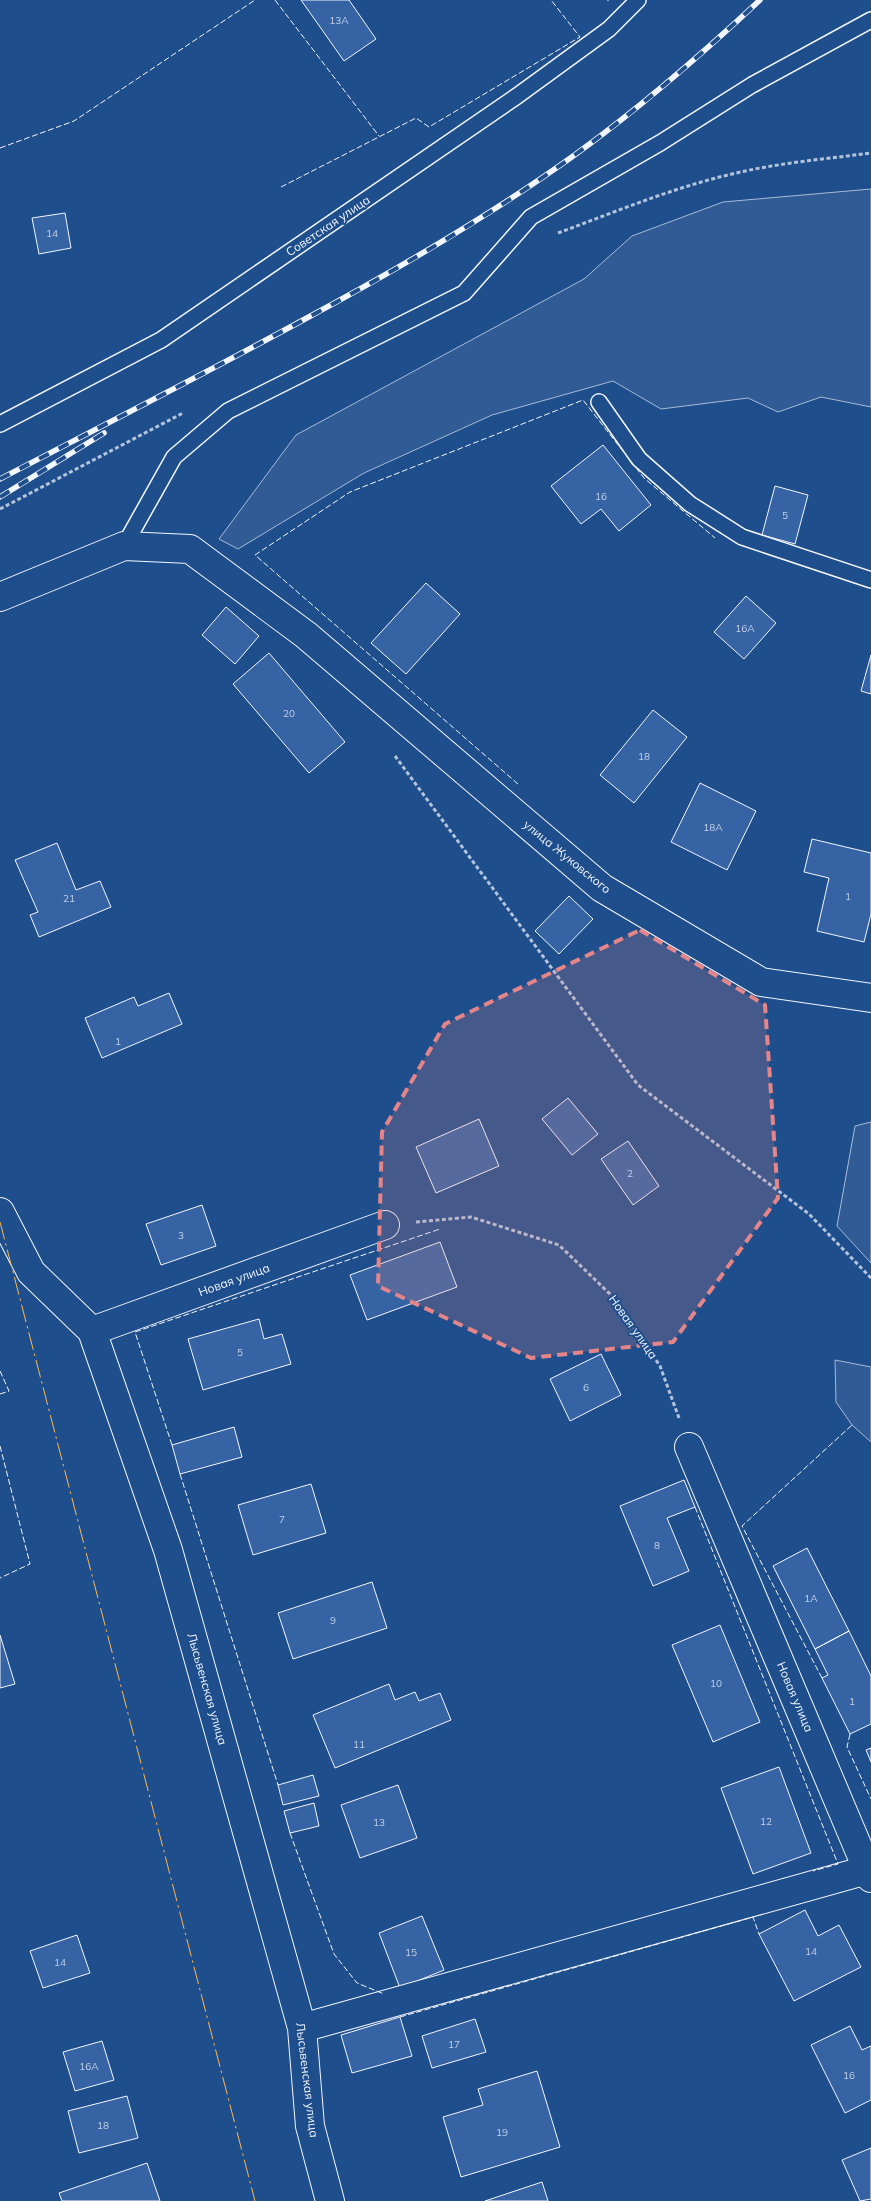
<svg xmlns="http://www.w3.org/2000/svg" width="871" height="2201" viewBox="0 0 871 2201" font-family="Mulish,sans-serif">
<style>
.built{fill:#305b95;stroke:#a8bbd7}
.building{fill:#3563a3;stroke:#f2f6ff}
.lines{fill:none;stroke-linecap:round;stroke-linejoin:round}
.lane-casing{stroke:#f2f6ff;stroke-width:18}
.street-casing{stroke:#f2f6ff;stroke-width:30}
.path{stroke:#b3c4dc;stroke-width:3;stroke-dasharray:4 2.5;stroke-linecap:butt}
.lane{stroke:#1f4e8c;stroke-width:15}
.street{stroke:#1f4e8c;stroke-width:28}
.rail-casing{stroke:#f2f6ff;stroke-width:5.5}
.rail{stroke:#1f4e8c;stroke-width:4;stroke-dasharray:11;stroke-linecap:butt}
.fence{stroke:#f2f6ff;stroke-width:1;stroke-dasharray:6 2.5;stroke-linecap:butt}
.power{stroke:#ffb74d;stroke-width:1;stroke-dasharray:18 4 2.5 4;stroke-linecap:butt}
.marked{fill:#e38589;fill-opacity:0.2;stroke:#e38589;stroke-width:4;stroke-dasharray:10 6;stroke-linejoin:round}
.labels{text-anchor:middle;stroke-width:4;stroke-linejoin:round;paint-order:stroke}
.number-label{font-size:10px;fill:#c3d1e8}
.street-label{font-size:12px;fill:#f2f6ff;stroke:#1f4e8c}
</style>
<rect width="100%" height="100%" fill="#1f4e8c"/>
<path class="built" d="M871 189V407L821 397 778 412 748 398 661 409 613 381 492 415 364 473 238 549 219 539 296 435 584 279 632 236 723 202Z
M871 1122V1263L837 1226 855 1126Z
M835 1360 871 1367V1442L852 1425 836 1402Z"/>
<path class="building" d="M301 0H349L376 39 344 61Z
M65 213 71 248 39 254 32 218Z
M603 445 651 505 619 531 601 509 581 524 551 486Z
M775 486 808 495 795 544 762 535Z
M426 583 460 614 406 674 371 643Z
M746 596 776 623 744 659 714 632Z
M226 607 259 636 235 664 202 635Z
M269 653 345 742 309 773 233 684Z
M871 655V694L861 691Z
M653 710 687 737 634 803 600 775Z
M700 783 756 811 727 870 671 842Z
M812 839 871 853V914L864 942 817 931 829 878 804 872Z
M57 843 76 890 100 881 111 907 39 937 30 915 38 912 15 860Z
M569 896 593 919 559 954 535 931Z
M169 993 182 1024 102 1058 85 1018 134 997 138 1006Z
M568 1098 598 1134 572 1155 542 1119Z
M479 1119 499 1166 436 1193 416 1147Z
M628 1141 659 1186 633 1205 601 1159Z
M202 1205 216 1246 161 1265 146 1224Z
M440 1242 457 1287 367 1320 350 1275Z
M259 1319 264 1339 282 1334 291 1364 203 1390 188 1339Z
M601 1354 621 1395 570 1421 550 1379Z
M234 1427 242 1457 180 1474 172 1445Z
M684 1480 695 1507 667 1518 689 1571 653 1586 620 1506Z
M311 1484 326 1533 253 1555 238 1505Z
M807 1548 849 1631 815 1649 773 1566Z
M372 1582 387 1628 293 1659 278 1613Z
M720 1625 760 1722 713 1742 672 1645Z
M849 1631 871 1676V1724L850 1734 822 1678 828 1675 815 1649Z
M0 1635 15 1684 0 1688Z
M389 1684 395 1700 415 1692 419 1701 440 1693 451 1720 335 1768 313 1715Z
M871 1748V1762L866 1750Z
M779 1767 811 1853 753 1874 721 1788Z
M313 1775 319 1796 283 1805 278 1785Z
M398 1785 417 1838 360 1858 341 1805Z
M314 1803 319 1826 290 1833 284 1811Z
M805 1910 818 1936 839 1925 861 1967 794 2001 759 1934Z
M422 1916 444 1970 400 1988 379 1933Z
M77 1935 90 1973 43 1988 30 1951Z
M400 2017 412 2056 352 2073 341 2035Z
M475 2019 486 2052 432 2068 422 2036Z
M850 2026 862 2050 871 2046V2100L845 2113 811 2045Z
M102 2041 114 2080 75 2091 63 2052Z
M537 2071 560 2147 461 2177 443 2117 483 2105 478 2089Z
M127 2096 138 2138 79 2153 68 2111Z
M871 2148V2199L860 2201 842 2160Z
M147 2163 160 2201H62L59 2193Z
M542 2182 548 2201H485Z"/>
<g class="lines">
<defs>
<path id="lane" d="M599 402 639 459 690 504 742 537 871 580
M0 424 161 340 517 96 609 29 638 0
M124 546 174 457 228 411 464 293 531 217 660 143 752 85 871 20"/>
<path id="street" d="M0 597 124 546 190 549 306 635 602 888 761 982 871 998
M0 1212 31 1272 92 1331 168 1550 302 2028 310 2126 330 2201
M92 1331 385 1225
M689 1447 871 1878
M302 2028 867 1870"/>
</defs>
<use href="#lane" class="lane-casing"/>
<use href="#street" class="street-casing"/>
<path class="path" d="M558 233C615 212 672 188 732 174 777 163 825 159 871 153
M0 509 183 413
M395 756 638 1085 809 1214 871 1278
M416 1222 471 1217 559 1245 613 1297 660 1366 679 1418"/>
<use href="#lane" class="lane"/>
<use href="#street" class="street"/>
<defs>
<path id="rail" d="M0 479C102 426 204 374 305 319 398 269 490 216 576 154 641 107 701 55 760 0
M0 497 104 433"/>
</defs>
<use href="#rail" class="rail-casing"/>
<use href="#rail" class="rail"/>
<path class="fence" d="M275 0 379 136
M607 0H609
M0 148 74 121 255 0
M281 187 416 118 429 127 580 37 551 0
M518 784 255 555 350 492 583 400 644 478 715 538
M0 1371 9 1391 0 1394
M172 1445 135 1332 440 1229
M0 1446 30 1564 0 1578
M180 1474 278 1785
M695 1507 838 1864 813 1871
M822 1678 742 1526 852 1425
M850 1734 847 1747 871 1799
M290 1833 334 1954 357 1983 384 1994
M400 2017 753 1917 759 1934"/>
<path class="power" d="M0 1222 255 2201"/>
</g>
<path class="marked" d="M640 930 765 1005 778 1198 673 1342 531 1358 378 1286 382 1132 445 1024Z"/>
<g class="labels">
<g class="number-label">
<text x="339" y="24">13А</text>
<text x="52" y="237">14</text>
<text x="601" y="500">16</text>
<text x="785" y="519">5</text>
<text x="745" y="632">16А</text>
<text x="289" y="717">20</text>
<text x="644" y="760">18</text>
<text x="713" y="831">18А</text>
<text x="848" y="900">1</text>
<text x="69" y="902">21</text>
<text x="118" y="1045">1</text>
<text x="630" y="1177">2</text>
<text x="181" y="1239">3</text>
<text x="240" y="1356">5</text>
<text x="586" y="1391">6</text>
<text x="282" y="1523">7</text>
<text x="657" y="1549">8</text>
<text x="811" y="1602">1А</text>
<text x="333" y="1624">9</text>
<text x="716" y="1687">10</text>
<text x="852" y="1705">1</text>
<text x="359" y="1748">11</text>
<text x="766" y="1825">12</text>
<text x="379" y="1826">13</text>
<text x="811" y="1955">14</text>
<text x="411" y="1956">15</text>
<text x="60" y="1966">14</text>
<text x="454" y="2048">17</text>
<text x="89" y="2070">16А</text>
<text x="849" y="2079">16</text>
<text x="103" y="2129">18</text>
<text x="502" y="2136">19</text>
</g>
<g class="street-label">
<text transform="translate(328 226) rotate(-34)" y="4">Советская улица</text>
<text transform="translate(567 857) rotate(39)" y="4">улица Жуковского</text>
<text transform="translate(234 1280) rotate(-20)" y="4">Новая улица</text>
<text transform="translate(633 1327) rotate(55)" y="4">Новая улица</text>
<text transform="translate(207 1689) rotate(74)" y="4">Лысьвенская улица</text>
<text transform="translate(795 1697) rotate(67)" y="4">Новая улица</text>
<text transform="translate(307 2080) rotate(83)" y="4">Лысьвенская улица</text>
</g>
</g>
</svg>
